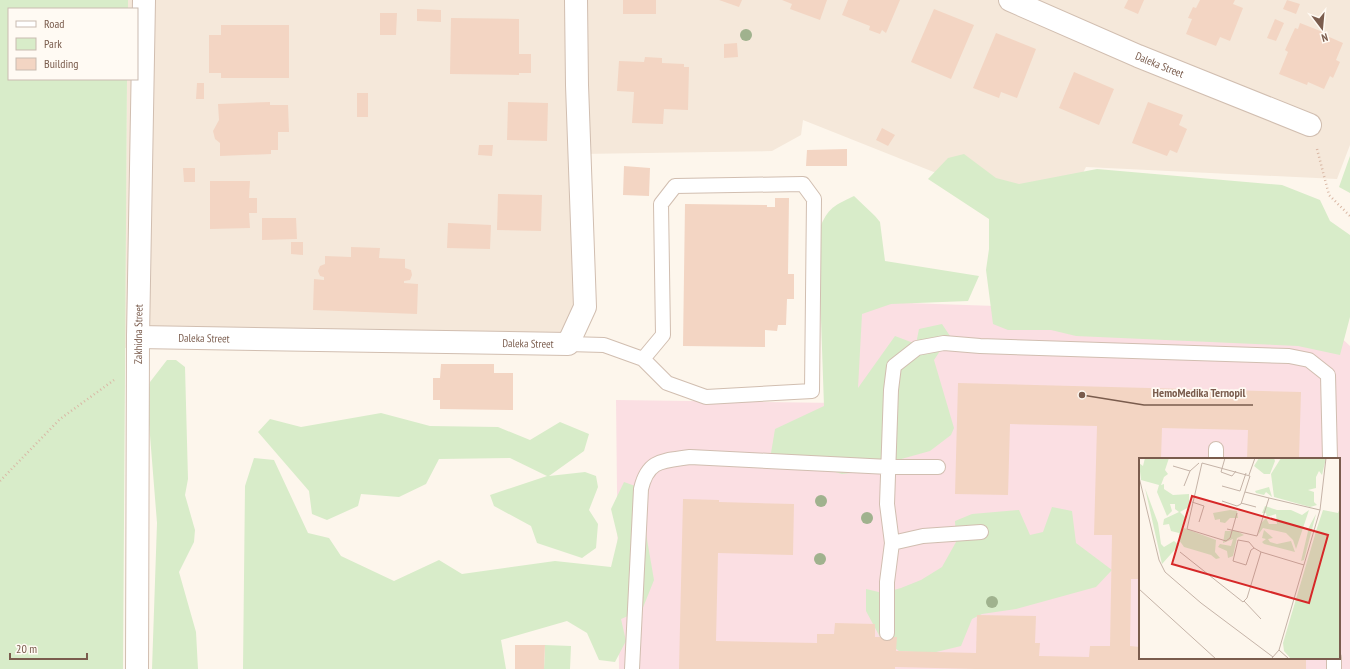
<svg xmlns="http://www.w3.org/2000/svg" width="1350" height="669" viewBox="0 0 1350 669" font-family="'PT Sans Narrow',sans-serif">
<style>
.residential{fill:#f5e8da}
.medical{fill:#fbdfe3;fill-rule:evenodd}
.green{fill:#d8ecc9}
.building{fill:#f3d5c3}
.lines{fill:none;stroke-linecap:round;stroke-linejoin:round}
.lane-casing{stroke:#d1beb0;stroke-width:16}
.street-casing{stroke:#d1beb0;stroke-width:24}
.path{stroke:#d9b8a5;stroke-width:2.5;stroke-dasharray:1 3;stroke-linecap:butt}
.lane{stroke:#fff;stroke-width:14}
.street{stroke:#fff;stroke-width:22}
.tree{fill:#a0b28e}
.labels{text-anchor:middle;stroke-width:3.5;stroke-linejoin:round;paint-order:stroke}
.street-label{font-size:11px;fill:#7a5c4d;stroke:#fffaf3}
.inset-road{fill:none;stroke:#c5b3a7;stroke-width:1}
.view{fill:#d62828;fill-opacity:0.15;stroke:#d62828;stroke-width:2}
.inset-edge{fill:none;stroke:#7a5c4d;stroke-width:2}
.leader{fill:none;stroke:#7a5c4d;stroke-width:1.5}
.callout-dot{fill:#7a5c4d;stroke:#fffaf3;stroke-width:1.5}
.callout-label{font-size:12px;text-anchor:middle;font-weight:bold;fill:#7a5c4d;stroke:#fffaf3;stroke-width:3.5;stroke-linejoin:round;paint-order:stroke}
</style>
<rect width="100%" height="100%" fill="#fdf6ec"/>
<path class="residential" d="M128 0H1350V145L1337 179 1086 167 1060 218 994 196 803 120 801 135 772 151 580 154 585 307 568 344 125 348 127 79H137V9H128Z"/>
<path class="medical" d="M847 301 1319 317 1350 346V669H619L616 400 839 403ZM1140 459H1339V658H1140Z"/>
<path class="green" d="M0 0H128V9H9V79H127L123 669H0Z
M964 154 996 178 1019 184 1097 169 1282 185 1320 200 1330 221 1350 235V317L1340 355 1298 346 1076 336 1051 330H1008L993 324 986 270 989 249V219L928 179 948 158Z
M1350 156V193L1339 187Z
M854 196 875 216 880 222 885 261 979 276 968 301 891 304 862 314 858 388 895 336 916 344 919 329 942 324 950 336 934 360 954 428 951 435 930 451 851 473 842 474 771 453 775 429 824 406 818 233C827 209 831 207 854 196Z
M167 360H176L185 367 188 479 185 495 195 530 194 542 179 572 196 632 198 669H152L157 523 147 398 150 382Z
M381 413 430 426 498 427 530 440 560 422 589 434 584 451 549 476 585 472 596 476 598 487 589 510 598 524 596 548 582 558 537 543 531 526 494 506 490 495 547 476 510 458 439 459 426 484 399 497 361 494 358 506 327 520 312 514 309 491 258 432 270 419 301 427Z
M254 458 274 460 308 533 329 538 341 556 394 581 439 560 462 574 555 561 611 567 618 538 611 509 624 482 638 487 654 580 642 610 621 619 626 641 615 662 599 660 587 633 567 621 501 640 506 669H243L245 486Z
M1052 507 1072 511 1076 543 1112 570 1096 587 1016 609 982 614 972 619 961 646 932 653 899 651 880 637 866 611V589L883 593 901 588 921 580 942 567 956 542 955 521 972 514 1019 510 1030 535 1043 532Z
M545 645 571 646 570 669H544Z"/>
<path class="building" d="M623 0H656V14H623Z
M719 0H742L739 7Z
M782 0H827L820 20 790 9 792 4Z
M848 0H900L886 33 882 30 880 34 869 30 870 26 842 15Z
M1128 0H1144L1138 14 1124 8Z
M1200 0H1235L1233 4 1243 8 1230 41 1220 37 1216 46 1186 34 1192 19 1188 18 1193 7 1196 8Z
M1287 0 1300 4 1296 14 1283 9Z
M417 9 441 10V22L417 21Z
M934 9 974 25 951 79 911 62Z
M380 13H397L396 35H380Z
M451 18 519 19V54H531V73H519V75L450 74Z
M1275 19 1284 23 1276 41 1267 38Z
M1300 23 1328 34 1327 36 1343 43 1336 60 1340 62 1333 78 1330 76 1324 89 1308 82 1307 85 1279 74 1288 52 1285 50 1295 28 1298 29Z
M221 25H289V78H221V73H209V35H221Z
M996 33 1036 49 1017 98 1001 92 999 98 973 88Z
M737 43 738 57 724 58V44Z
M645 57 662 58V63L684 64V67H689L688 110 664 109 663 124 632 123 634 92 617 91 619 61 644 62Z
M1074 72 1114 89 1099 125 1059 108Z
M197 83H204V99H196Z
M357 93H368V117H357Z
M270 102V105H288L289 132H278V150H271V154L220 156V143L215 139 213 131 219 120 218 104Z
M508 102 548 103 547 141 507 140Z
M1148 102 1183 115 1179 125 1187 129 1177 153 1170 150 1167 156 1132 143Z
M882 128 895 135 888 146 876 140Z
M479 145H493L492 156 478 155Z
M847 149V166H806L807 150Z
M624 166 650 168 649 196 623 195Z
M183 168H195V182H184Z
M210 181H250L249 198H257V213H249L250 228 210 229Z
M498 194 542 195 541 231 497 230Z
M775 198H789L788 274H794V299H787L786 325H778L777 331 765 330V347L683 346 685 204 767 205V207H775Z
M262 218H296L297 239 262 240Z
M448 223 491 225 490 249 447 248Z
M291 242H303V255L291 254Z
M351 247 380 248 379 258 405 259V268L411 270 412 275 410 280 404 281V283L418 284 417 314 313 310 314 279 324 280V277L320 276 318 271 320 266 325 264V256L351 257Z
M441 364H494V373H513V410L440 409V400H433V378H440Z
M958 383 1301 392 1299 459H1247L1248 430 1162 428 1161 459H1140V579H1131L1130 646 1140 647V658H1306V669H976L895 667V669H679L683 499 719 500V502L794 504 793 555 718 553 716 641 817 643V634H834L835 623 875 624V637H897L896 651 976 653 977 615 1036 616 1035 643H1040L1039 656 1089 657 1090 646H1110L1112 535H1094L1097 426 1010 424 1008 495 955 494Z
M515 645H545L544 669H515Z"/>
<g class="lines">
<defs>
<path id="lane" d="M568 344 604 345 643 359 663 335 661 204 675 186 803 184 814 199 812 391 706 397 667 383 643 359
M1216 459V449
M892 543 923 536 981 532
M887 633V582L892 543 887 504 891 390 894 366 917 348 944 343 980 346 1289 356 1309 360 1328 375 1330 459
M1334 658V669
M632 669 641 489C648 459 663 461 690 457L889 467H938"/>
<g id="street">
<path id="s1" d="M1010 0 1138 56 1310 125"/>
<path id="s2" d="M138 337 568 344 585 307 577 85 576 0"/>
<path id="s3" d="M137 669 138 337 144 0"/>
</g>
</defs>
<use href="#lane" class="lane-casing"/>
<use href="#street" class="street-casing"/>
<path class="path" d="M1317 149 1329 195 1350 216
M0 481 60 419 114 380"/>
<use href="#lane" class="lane"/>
<use href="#street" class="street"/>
</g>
<g class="tree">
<circle cx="746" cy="35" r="6"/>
<circle cx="821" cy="501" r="6"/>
<circle cx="867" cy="518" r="6"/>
<circle cx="820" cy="559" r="6"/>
<circle cx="992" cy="602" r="6"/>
</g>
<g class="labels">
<g class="street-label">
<text dy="4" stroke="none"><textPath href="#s1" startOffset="163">Daleka Street</textPath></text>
<text dy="4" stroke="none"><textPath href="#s3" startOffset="335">Zakhidna Street</textPath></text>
<text dy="4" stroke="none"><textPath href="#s2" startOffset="66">Daleka Street</textPath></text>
<text dy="4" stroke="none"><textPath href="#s2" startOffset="390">Daleka Street</textPath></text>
</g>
</g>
<g transform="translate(1139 458)">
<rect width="201" height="201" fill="#fdf6ec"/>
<path d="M6 0H30L26 12 29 16 25 19 22 27 25 26V31L34 37 50 36V49L41 54 46 59 42 74 45 70 77 82 76 94 81 100 77 101 72 97 45 89 40 82V75L32 73 30 66 24 67 25 61 40 54 36 51V46H31L33 53 28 58 18 34 20 27 2 22 0 5 4 8ZM120 0H135L136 3 131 16H125L115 8ZM142 0H187L183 17 180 13 177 19V30L169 32 175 34V44L178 47 171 49 135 39 132 16ZM130 29 133 39 127 34 125 37 117 35 116 33ZM6 30 19 65 22 86 25 89 35 83 40 87 23 106ZM126 48 138 52H152L163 57 170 52 157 91 154 82 147 75 124 70 119 77 122 65 127 60 130 66H138L137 56 128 59 127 55H123ZM201 50V201H152L145 193 144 185 178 70 184 52 199 55ZM91 52 98 53 99 60H91L86 65 81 64V61L76 62 74 55ZM177 56 165 102 162 103 170 69ZM125 72 134 80 129 81 131 84 138 86 152 83 156 94 125 86 123 84 127 81 123 80ZM86 73H98L105 77 98 80 94 98 89 100 88 93 79 89 81 86 92 88 94 81 84 85Z" fill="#d8ecc9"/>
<path class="inset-road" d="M86 0 82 14 93 18 97 13M34 8 51 13M110 17 116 0M0 19 20 102 26 114 62 145 134 199M45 28 51 13 60 5M83 28 101 33 107 15M106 34 130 40M83 43 98 48 102 46 111 18 63 5 48 71 87 83 91 80 98 55M53 44 65 48 60 64M102 45 117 49M88 71 118 78 130 40 181 52M115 90 110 84 99 82 94 103 107 107 112 92 115 90 122 94M41 94 104 144 108 140 122 94 165 107M0 131 77 201M105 143 122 161M140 192 150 201M133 200 140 192 181 52 187 0"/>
<path class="view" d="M53 38 189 77 170 145 33 106Z"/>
<rect width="201" height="201" class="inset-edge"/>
</g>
<path class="leader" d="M1082 395L1144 405H1253"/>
<circle class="callout-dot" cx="1082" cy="395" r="4"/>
<g class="callout-label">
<text x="1199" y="397">HemoMedika Ternopil</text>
</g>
<rect x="8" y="8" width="130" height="72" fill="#fffaf3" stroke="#cabbb1"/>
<rect x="16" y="21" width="20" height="6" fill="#ffffff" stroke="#cabbb1"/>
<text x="44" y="28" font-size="12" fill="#7a5c4d">Road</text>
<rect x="16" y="38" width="20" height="12" fill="#d8ecc9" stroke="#cabbb1"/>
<text x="44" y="48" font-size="12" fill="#7a5c4d">Park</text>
<rect x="16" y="58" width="20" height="12" fill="#f3d5c3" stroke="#cabbb1"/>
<text x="44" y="68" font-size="12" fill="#7a5c4d">Building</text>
<g transform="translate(1322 28) rotate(164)" stroke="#fffaf3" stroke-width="3" paint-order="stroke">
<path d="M0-3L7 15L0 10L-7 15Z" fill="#7a5c4d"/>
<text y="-6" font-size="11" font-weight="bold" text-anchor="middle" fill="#7a5c4d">N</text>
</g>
<path d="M10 653v6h77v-6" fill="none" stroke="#7a5c4d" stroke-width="2"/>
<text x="16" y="653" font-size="12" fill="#7a5c4d" stroke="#fffaf3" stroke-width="3" paint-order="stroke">20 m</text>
</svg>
